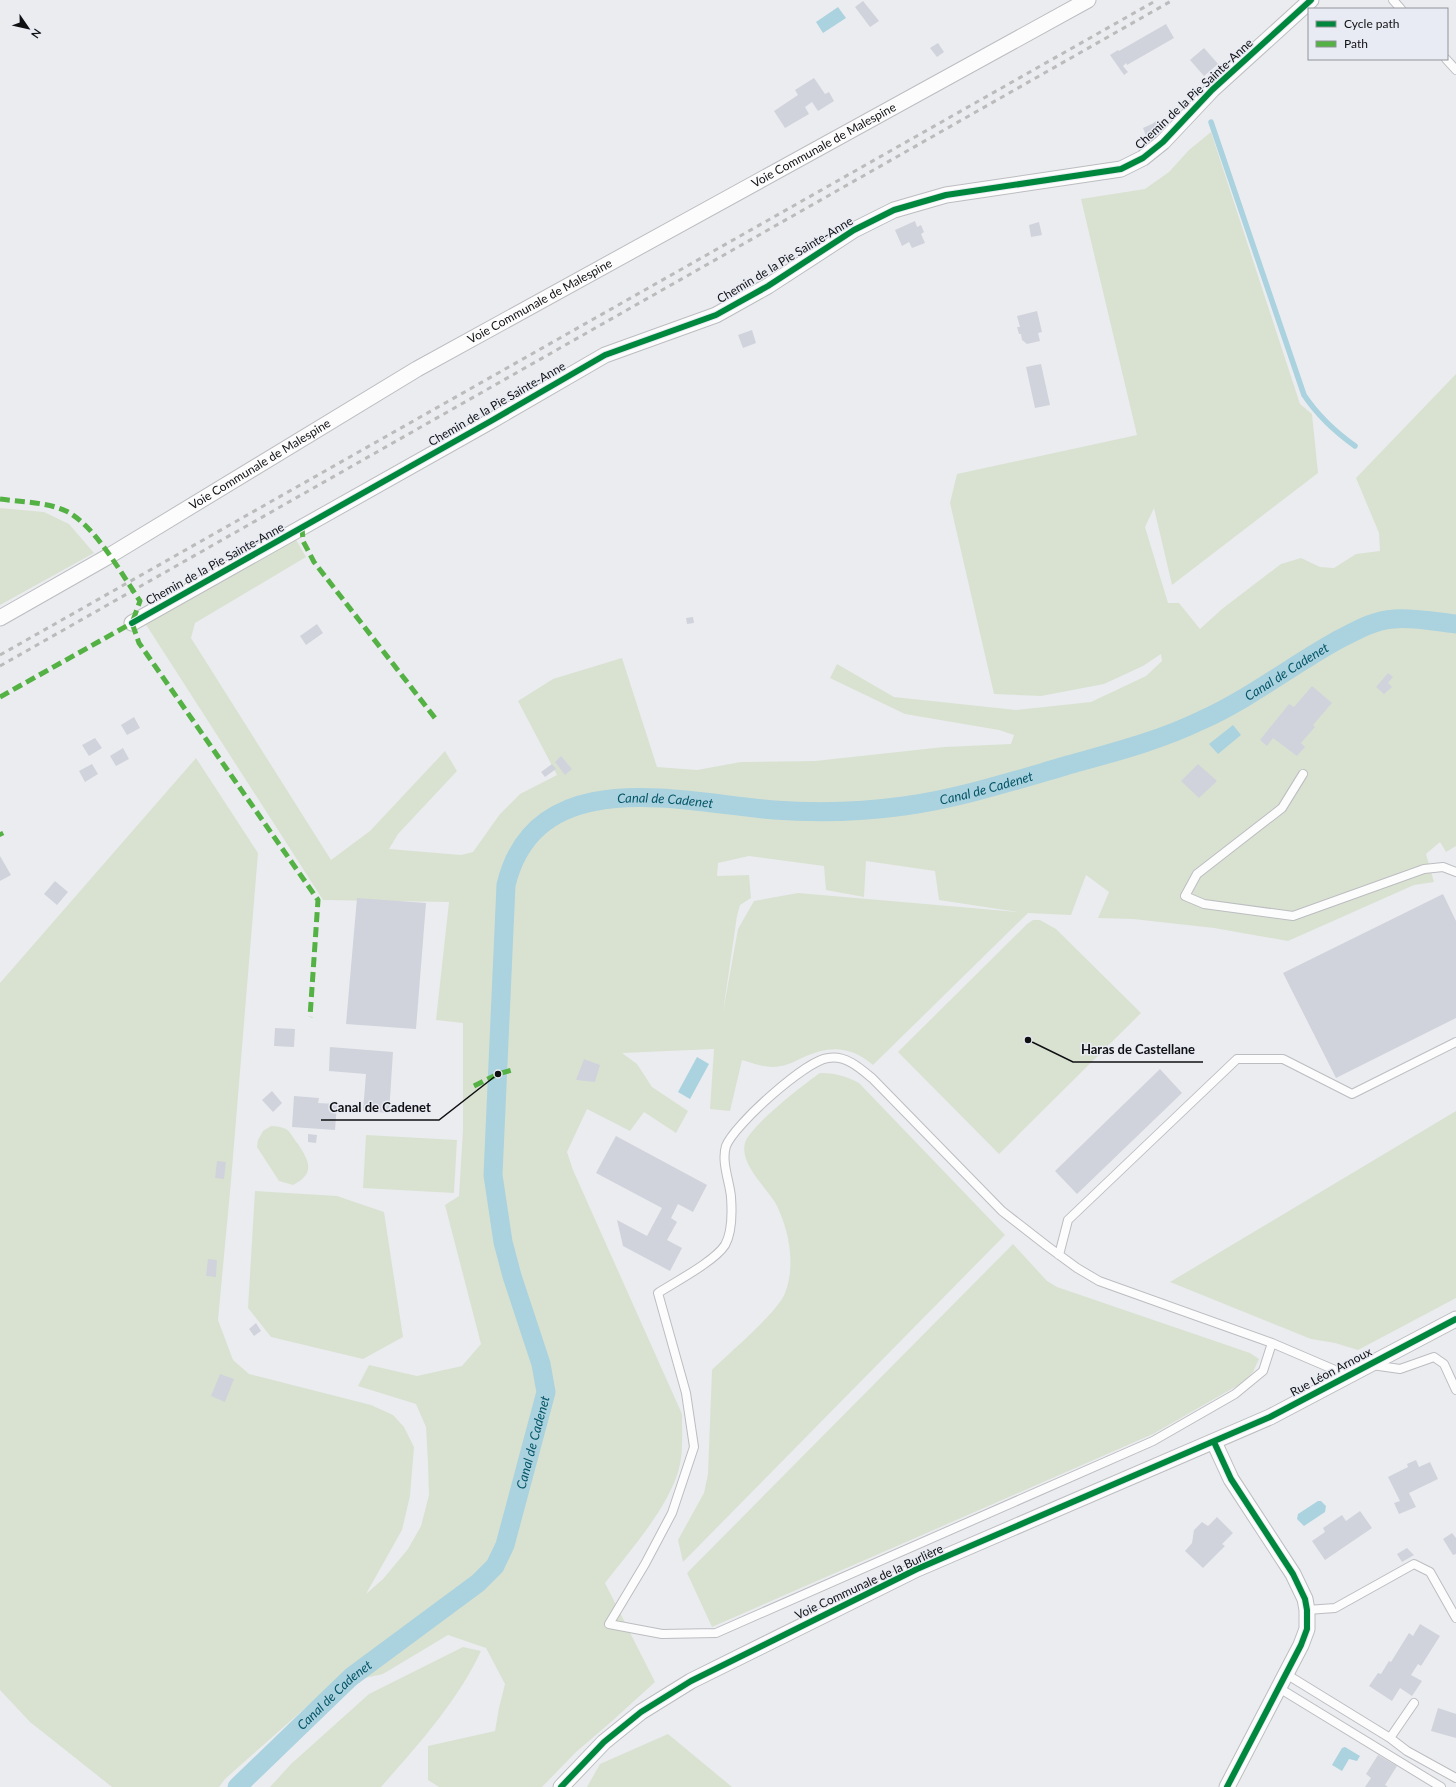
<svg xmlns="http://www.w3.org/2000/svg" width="1456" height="1787" viewBox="0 0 1456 1787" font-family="Lato,sans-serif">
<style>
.green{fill:#d9e2d1;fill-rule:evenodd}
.water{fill:#abd2df}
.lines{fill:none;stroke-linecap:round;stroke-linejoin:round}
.stream{stroke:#abd2df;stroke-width:5.5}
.canal{stroke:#abd2df;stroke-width:19}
.building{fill:#d0d3dc}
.service-casing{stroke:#bcbdc0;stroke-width:10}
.minor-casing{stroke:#bcbdc0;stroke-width:17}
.service{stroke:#fcfcfd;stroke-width:8}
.minor{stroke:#fcfcfd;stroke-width:15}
.rail{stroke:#bbb;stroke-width:3;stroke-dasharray:5 5;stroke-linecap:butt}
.quiet{stroke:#54b144;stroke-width:5;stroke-dasharray:10 5;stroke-linecap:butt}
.cycleway-casing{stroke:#e8ebf3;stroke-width:8}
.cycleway{stroke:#00873e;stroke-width:6}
.labels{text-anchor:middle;stroke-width:3;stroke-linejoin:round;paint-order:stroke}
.street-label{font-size:12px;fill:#0f1012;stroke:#e8ebf3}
.water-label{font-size:13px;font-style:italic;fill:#045567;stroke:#e8ebf3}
.leader{fill:none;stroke:#0f1012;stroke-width:1.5}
.callout-dot{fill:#0f1012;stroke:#e8ebf3;stroke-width:1.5}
.callout-label{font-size:13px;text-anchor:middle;font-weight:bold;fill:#0f1012;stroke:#e8ebf3;stroke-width:3;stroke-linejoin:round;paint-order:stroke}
</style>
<rect width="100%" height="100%" fill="#ebecf0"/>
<path class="green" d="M1211 132 1300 404 1312 414 1318 473 1172 585 1154 508 1145 527 1168 603H1179L1200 629 1222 609 1281 564 1301 558 1320 567 1334 568 1356 554 1380 551 1379 533 1356 478 1456 374V846L1446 852 1440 842 1426 854 1434 882 1414 885 1288 941 1214 928 1133 919 1098 918 1109 892 1086 875 1071 915 1028 913 873 1065C851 1046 830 1045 804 1057 797 1060 789 1065 781 1066 767 1069 756 1064 742 1060L730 1111 710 1109 714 1049 622 1053 637 1064 652 1087 688 1111 676 1133 644 1112 630 1131 587 1109 567 1152 573 1170 682 1414C682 1435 684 1458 676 1478 662 1515 629 1552 605 1583L655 1682 611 1722 576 1752 542 1787H439L428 1780V1746L495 1731 499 1708 505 1684 486 1648 448 1635 383 1674 330 1686 225 1779 219 1787H112L30 1722 0 1690V983L196 758 258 853 231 1181 218 1320 233 1360 249 1374 371 1405 393 1415 404 1427 414 1447 410 1496 402 1530 366 1594 383 1579 408 1549 421 1526 429 1495 428 1463 426 1427 416 1404 358 1386 369 1365 417 1376 462 1366 481 1344 445 1205 459 1196 463 1129V1023L436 1020 449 902 323 900 145 623 295 538 306 557 195 623 191 638 331 860 370 831 445 751 457 771 398 834 389 849 461 855 473 852 500 814 520 794 557 775 518 701 553 679 622 658 657 767 697 770 741 762 815 761 944 747 1011 744 1014 735 999 730 905 714 830 678 837 664 894 697 1016 710 1091 702 1146 676 1162 661 1161 654 1143 666 1104 684 1041 696 994 694 950 503 957 474 1137 435 1081 199 1145 189 1169 172 1189 150ZM749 856 824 866 826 890 864 897 866 861 935 871 939 900 1018 912 798 893 754 901 738 929 723 1012 737 916 740 905 751 898 749 875 717 876 718 863Z
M0 508 44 512 69 524 94 553 0 605Z
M1033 920H1040L1056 929 1141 1013 999 1154 898 1052 1027 924Z
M820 1073C835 1073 846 1076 859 1083L1005 1235 683 1562 678 1540 704 1493 708 1474 712 1370C729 1353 778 1312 785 1293 796 1265 789 1230 776 1204 767 1188 739 1164 745 1143 749 1127 804 1084 820 1073Z
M1456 1111V1298L1358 1350 1335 1343 1311 1339 1170 1282Z
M271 1126C276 1126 282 1127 286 1129 291 1132 294 1140 298 1144 309 1161 316 1173 293 1185L279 1181 257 1147 258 1140 263 1131Z
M366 1135 457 1140 454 1193 363 1188Z
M255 1191 337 1196 384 1212 403 1337 363 1359 271 1337 248 1308Z
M1013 1244 1047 1281 1057 1287 1250 1353 1259 1359 1253 1372 1242 1383 1153 1434 712 1627 687 1573Z
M463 1647 481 1651C457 1702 418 1745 381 1787H270L291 1764 369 1694Z
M668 1734 732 1787H587L600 1764Z"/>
<path class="water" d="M838 7 846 18 823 33 816 22Z
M1233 725 1241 735 1218 754 1209 744Z
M697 1057 709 1064 690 1099 678 1092Z
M1318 1501H1321L1326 1506 1325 1512 1304 1526 1297 1519 1298 1514Z
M1345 1747 1360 1756 1357 1761 1349 1759 1342 1771 1332 1765 1342 1748Z"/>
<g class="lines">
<path class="stream" d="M1211 122 1304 395C1318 416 1334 431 1355 446"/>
<path class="canal" id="s1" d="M237 1787 351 1677 478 1583 495 1566 505 1545 546 1392 541 1364 512 1276 503 1242 493 1175 506 885C536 761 683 803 774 810 817 813 861 812 904 806 957 799 1013 781 1065 766 1111 753 1159 741 1202 720 1249 699 1291 666 1336 641 1354 632 1373 620 1394 619 1411 617 1438 622 1456 624"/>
</g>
<path class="building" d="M863 1 879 21 870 27 855 7Z
M1166 24 1174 38 1127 65 1126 63 1123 66 1128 72 1124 75 1110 55 1118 50 1119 51Z
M938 43 944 52 937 57 930 48Z
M1204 48 1218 64 1204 76 1190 60Z
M814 78 825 94 829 92 834 101 818 111 812 102 805 107 809 114 785 128 774 111 798 95 795 90Z
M1156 121 1163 130 1157 137 1148 141 1143 128 1152 124Z
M915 221 917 227 921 225 924 232 921 234 925 243 912 248 909 242 902 246 895 230Z
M1039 222 1042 235 1031 237 1029 225Z
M1037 311 1042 332 1038 333 1040 341 1027 344 1022 340 1021 334H1019L1017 327H1020L1017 316Z
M752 330 756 343 743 348 738 335Z
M1041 364 1050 405 1035 408 1026 367Z
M693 617 694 623 687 624 686 618Z
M317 624 323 633 306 645 300 636Z
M1388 673 1393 677 1388 683 1392 687 1384 694 1376 687Z
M1312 686 1332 703 1313 725 1315 727 1301 743 1305 747 1297 756 1273 738 1267 746 1260 740 1289 704 1294 707Z
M134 717 140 728 127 735 121 725Z
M95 738 102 748 89 756 82 745Z
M123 748 129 759 116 766 110 756Z
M561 756 572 769 565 775 555 762Z
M92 764 98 774 85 782 79 771Z
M552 764 556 769 545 777 541 772Z
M1198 764 1217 781 1199 798 1181 781Z
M0 856 11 875 0 881Z
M55 881 68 892 57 905 44 894Z
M1443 894 1456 921V1018L1336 1078 1283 973Z
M357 898 426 903 416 1029 346 1024Z
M275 1028 295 1029 294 1047 274 1046Z
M330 1047 393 1052 389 1113 363 1111 366 1074 329 1071Z
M584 1059 600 1065 595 1082 576 1080Z
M1160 1069 1182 1093 1077 1194 1055 1171Z
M272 1091 282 1103 273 1112 262 1100Z
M294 1096 319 1098 318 1103 337 1104 335 1130 292 1127Z
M308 1134 317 1135 316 1143 308 1142Z
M616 1136 707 1185 693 1212 678 1204 671 1218 677 1222 667 1240 682 1248 670 1271 623 1246 617 1220 647 1236 662 1208 596 1173Z
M217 1161 226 1162 224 1179 215 1178Z
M208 1259 217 1260 216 1277 206 1276Z
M256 1323 261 1331 254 1336 249 1329Z
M220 1374 234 1379 225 1402 211 1396Z
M1416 1460 1419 1467 1430 1462 1438 1479 1409 1493 1416 1507 1399 1514 1394 1503 1400 1501 1388 1477 1408 1467 1407 1464Z
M1360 1511 1372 1528 1325 1560 1312 1541 1325 1532 1323 1528 1342 1515 1346 1521Z
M1217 1517 1233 1533 1222 1544 1225 1546 1203 1568 1185 1551 1192 1543 1194 1530 1202 1522 1208 1526Z
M1452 1533 1456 1538V1554L1453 1555 1443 1539Z
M1407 1548 1414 1555 1402 1562 1397 1554Z
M1420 1624 1440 1636 1421 1666 1418 1664 1411 1675 1422 1681 1412 1696 1400 1688 1392 1701 1369 1686 1378 1673 1381 1674 1389 1661 1391 1662 1409 1633 1413 1636Z
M1438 1708 1456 1714V1738L1431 1731Z
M1378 1755 1397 1766 1385 1785 1388 1787H1365L1371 1778 1366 1774Z"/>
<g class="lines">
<defs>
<path id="service" d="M1393 0 1401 9
M1446 59 1456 70
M1303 774 1282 808 1197 874 1185 896 1204 904 1293 916 1424 869 1443 867 1456 872
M1059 1255 1068 1220 1237 1059H1283L1352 1094 1456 1042
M1272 1343 1263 1371 1235 1394 1153 1441 716 1633 662 1634 609 1624 645 1564 672 1513 694 1447 686 1393 658 1293C675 1282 715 1261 725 1245 732 1233 732 1211 731 1197 730 1183 721 1162 726 1146 734 1125 805 1061 828 1058 846 1055 860 1068 873 1079L1002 1211 1047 1246 1077 1268 1099 1281 1272 1343 1349 1376
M1372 1365 1400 1369 1434 1357 1444 1364 1456 1390
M1307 1610 1335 1608 1414 1564 1430 1572 1456 1618
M1286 1674 1390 1738 1407 1751 1456 1778
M1279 1688 1441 1787
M1390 1738 1414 1703"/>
<g id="minor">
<path id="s2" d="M0 618 109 556 417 369 1088 0"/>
<path d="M132 623 491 421 605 355 716 315 768 286 854 230 894 210 946 195 1121 169 1143 158 1163 142 1212 90 1311 0"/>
<path d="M1214 1442 1231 1479 1293 1574 1305 1599 1307 1610V1629L1301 1645 1227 1787"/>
<path d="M561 1787 604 1742 641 1712 691 1681 917 1569 1270 1417 1456 1319"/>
</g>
</defs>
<use href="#service" class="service-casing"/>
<use href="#minor" class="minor-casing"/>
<use href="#service" class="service"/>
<use href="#minor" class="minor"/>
<path class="rail" d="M0 655 1157 0
M0 666 1173 0"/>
<path class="quiet" d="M0 499C21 502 47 502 66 511 95 525 122 575 140 601L132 623 139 643 318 900 310 1017
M302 527 303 541 314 562 435 718
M0 697 132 623
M0 832 2 836
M474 1086 498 1074 512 1070"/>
<defs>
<path id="cycleway" d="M132 623 491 421 605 355 716 315 768 286 854 230 894 210 946 195 1121 169 1143 158 1163 142 1212 90 1311 0
M1214 1442 1231 1479 1293 1574 1305 1599 1307 1610V1629L1301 1645 1227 1787
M561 1787 604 1742 641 1712 691 1681 917 1569 1270 1417 1456 1319"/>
</defs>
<use href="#cycleway" class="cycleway-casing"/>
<use href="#cycleway" class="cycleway"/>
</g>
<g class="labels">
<g class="street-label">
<text transform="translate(1194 94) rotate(-43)" y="4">Chemin de la Pie Sainte-Anne</text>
<text dy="4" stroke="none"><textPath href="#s2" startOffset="950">Voie Communale de Malespine</textPath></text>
<text transform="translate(785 260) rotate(-31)" y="4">Chemin de la Pie Sainte-Anne</text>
<text dy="4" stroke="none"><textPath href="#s2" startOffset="626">Voie Communale de Malespine</textPath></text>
<text transform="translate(497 404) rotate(-30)" y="4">Chemin de la Pie Sainte-Anne</text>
<text dy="4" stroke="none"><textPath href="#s2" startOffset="302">Voie Communale de Malespine</textPath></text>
<text transform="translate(215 564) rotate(-29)" y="4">Chemin de la Pie Sainte-Anne</text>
<text transform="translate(1331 1372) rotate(-28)" y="4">Rue Léon Arnoux</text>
<text transform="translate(869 1582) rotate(-25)" y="4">Voie Communale de la Burlière</text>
</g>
<g class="water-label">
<text dy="5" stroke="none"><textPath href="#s1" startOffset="1885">Canal de Cadenet</textPath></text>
<text dy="5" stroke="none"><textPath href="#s1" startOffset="1561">Canal de Cadenet</textPath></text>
<text dy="5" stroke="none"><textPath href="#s1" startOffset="1237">Canal de Cadenet</textPath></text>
<text dy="5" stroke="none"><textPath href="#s1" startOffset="470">Canal de Cadenet</textPath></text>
<text dy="5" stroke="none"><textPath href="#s1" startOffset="134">Canal de Cadenet</textPath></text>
</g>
</g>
<path class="leader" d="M1028 1040L1073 1062H1203M498 1074L439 1120H321"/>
<g class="callout-dot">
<circle cx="1028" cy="1040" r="4"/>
<circle cx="498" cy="1074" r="4"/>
</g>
<g class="callout-label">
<text x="1138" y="1054">Haras de Castellane</text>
<text x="380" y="1112">Canal de Cadenet</text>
</g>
<rect x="1308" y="8" width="140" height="52" fill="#e8ebf3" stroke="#919399"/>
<rect x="1316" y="21" width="20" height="6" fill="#00873e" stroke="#919399"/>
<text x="1344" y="28" font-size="12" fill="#0f1012">Cycle path</text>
<rect x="1316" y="41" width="20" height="6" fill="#54b144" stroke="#919399"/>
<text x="1344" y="48" font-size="12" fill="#0f1012">Path</text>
<g transform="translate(28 28) rotate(124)" stroke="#e8ebf3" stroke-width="3" paint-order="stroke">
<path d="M0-3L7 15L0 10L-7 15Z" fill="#0f1012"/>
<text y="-6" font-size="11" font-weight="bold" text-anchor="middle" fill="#0f1012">N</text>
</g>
</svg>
